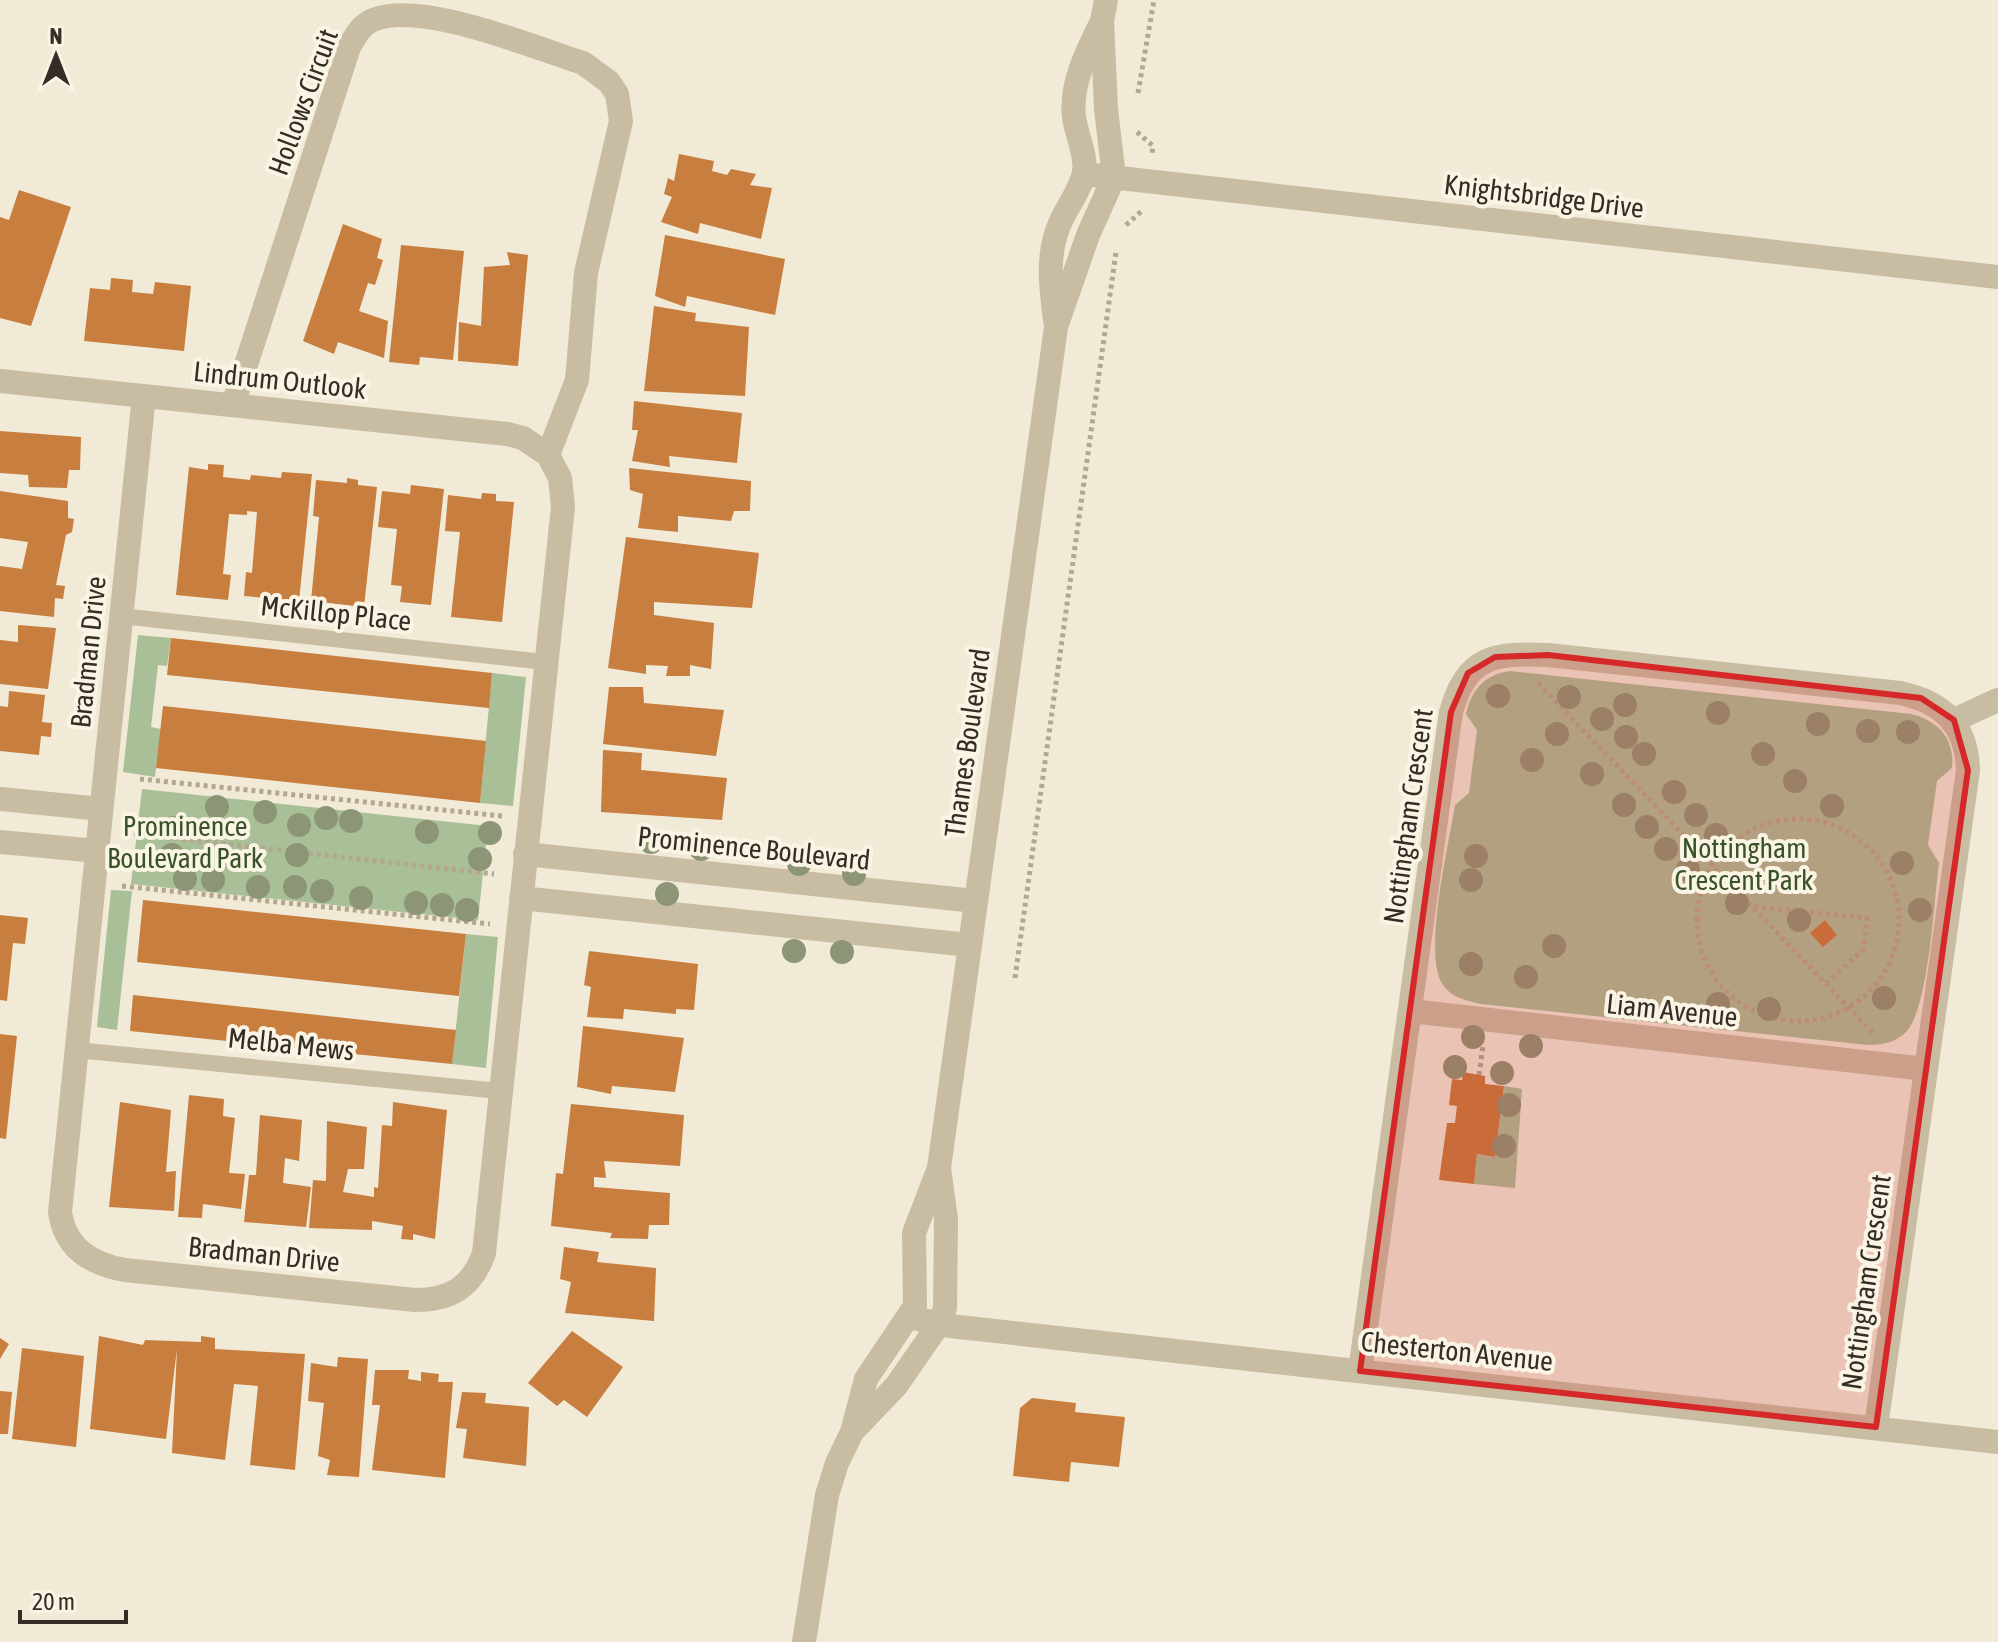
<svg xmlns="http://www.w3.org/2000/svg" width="1998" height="1642" viewBox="0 0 1998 1642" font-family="'Asap Condensed',sans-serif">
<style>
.green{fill:#a9bf97}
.building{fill:#c77e3f}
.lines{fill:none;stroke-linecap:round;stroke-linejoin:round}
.path{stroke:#b4a78e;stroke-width:5;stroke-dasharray:4 4;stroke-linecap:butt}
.lane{stroke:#c8bda3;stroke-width:16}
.street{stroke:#c8bda3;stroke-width:24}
.tree{fill:#8c9677}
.marked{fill:#d62828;fill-opacity:0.2;stroke:#d62828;stroke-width:6;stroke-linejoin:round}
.labels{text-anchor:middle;stroke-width:8;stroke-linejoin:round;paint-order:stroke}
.street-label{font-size:28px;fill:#342d25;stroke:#f9f4e3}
.park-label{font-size:28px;fill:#3a5229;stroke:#f9f4e3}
</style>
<rect width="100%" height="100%" fill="#f1ead7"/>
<path class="green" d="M138 635 171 638 167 666 158 665 151 727 161 729 155 777 123 772Z
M1510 671 1911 714C1939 721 1955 739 1952 768L1937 781 1928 845 1939 863C1934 900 1929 1005 1907 1031 1897 1042 1883 1045 1868 1045L1481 1004C1467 1001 1452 998 1443 985 1422 955 1449 844 1455 805L1469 793 1477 730 1466 714C1472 689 1484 675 1510 671Z
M492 673 526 677 513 806 480 803Z
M142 789 488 826 478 920 131 884Z
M111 890 132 891 117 1030 97 1027Z
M466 934 498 937 486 1068 452 1064Z
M1504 1086 1522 1089 1515 1188 1474 1184 1477 1154 1495 1157Z"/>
<path class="building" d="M679 154 714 161 712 171 727 175 731 169 756 174 750 185 772 188 761 239 700 223 698 234 661 222 672 197 664 194 668 178 674 181Z
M19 190 71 207 31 326 0 318V217L9 220Z
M343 224 382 239 377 258 383 260 375 285 368 283 359 311 388 321 384 358 338 342 334 354 303 341Z
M665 235 785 259 775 315 687 296 685 307 655 296Z
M401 245 464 251 453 360 420 357 419 365 389 362Z
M507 252 528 255 518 366 458 361 459 322 481 326 484 267 510 265Z
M111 278 133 280 132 292 153 294 155 282 191 286 184 351 84 341 90 288 110 290Z
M654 306 696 313 695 321 749 327 745 396 644 391Z
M634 401 742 413 737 463 669 456 670 467 632 461 638 430H632Z
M0 431 81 437 80 470H69L67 488 29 487 28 475 0 473Z
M208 464 224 465 223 477 250 480 251 475 281 478 282 472 312 474 299 601 244 596 246 572 252 573 257 512 247 511V515L229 514 223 574 231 575 228 600 176 595 189 467 208 470Z
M629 468 751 481 750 511H734L731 521 678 516V532L638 528 643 494 630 490Z
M347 478 358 480V485L377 487 364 607 311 601 319 517 313 516 316 480 347 483Z
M411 485 444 489 431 605 400 602 402 586 391 585 397 529 378 527 382 491 410 494Z
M0 491 68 501V518L74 519 72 532 66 535 56 585 65 586 63 599 55 598 54 617 0 611V566L22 569 28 542 0 538Z
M482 493 496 494V501L514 502 502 622 451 617 460 532 445 531 448 495 481 499Z
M626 537 759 553 752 608 654 602V615L714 623 711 669 690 665V676H666L668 666 646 665V674L608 668Z
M18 625 56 628 48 689 0 684V640L18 642Z
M171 638 492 673 489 708 167 675Z
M609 687H643L644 703 724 710 716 756 603 744Z
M9 691 45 695 42 722 52 723 51 737 41 736 39 755 0 751V706L8 707Z
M163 706 486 741 480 803 156 768Z
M603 750 642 753 641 770 727 778 722 820 601 812Z
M143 900 466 934 459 996 137 962Z
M0 915 28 918 25 944 13 943 7 1001 0 1000Z
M1825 920 1837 935 1823 947 1810 933Z
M589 951 698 964 694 1010 676 1009V1014L624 1009 623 1019 587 1017 591 987 584 985Z
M133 995 456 1030 452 1064 130 1031Z
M583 1026 684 1038 675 1092 612 1086 611 1094 577 1087Z
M0 1034 17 1036 6 1139 0 1138Z
M1463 1072 1485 1076V1084L1504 1086 1495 1157 1477 1154 1474 1184 1439 1180 1447 1123H1455L1457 1106 1449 1105 1452 1079 1462 1080Z
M189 1095 224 1099 223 1116 235 1118 229 1173 245 1174 241 1209 203 1204 202 1218 178 1217Z
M120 1102 171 1110 166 1172 176 1171 174 1211 109 1207Z
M393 1102 447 1110 435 1239 413 1234V1240L401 1239 403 1226 372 1221V1230L309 1228 313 1180 326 1181 327 1121 367 1127 364 1169H348L343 1192 374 1197V1187L378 1188 382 1125 392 1126Z
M571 1104 684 1115 680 1166 604 1161 606 1178 594 1177V1187L670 1193 669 1225H649L648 1239 610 1238 612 1233 551 1226 556 1173 563 1174Z
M260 1115 302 1120 299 1161 285 1158 283 1183 311 1187 306 1227 244 1222 249 1175H256Z
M564 1247 599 1252 597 1262 656 1268 654 1321 565 1313 571 1282 560 1279Z
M572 1331 623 1367 587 1417 564 1400 557 1406 528 1383Z
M99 1336 143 1345 145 1340 201 1342V1336L215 1338V1349L305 1354 295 1470 250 1465 258 1386 234 1384 225 1460 172 1453 177 1349 166 1439 90 1429Z
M0 1338 9 1344 0 1359Z
M22 1348 84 1356 76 1447 12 1439Z
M338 1357 368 1359 359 1477 327 1475 330 1460 318 1456 324 1403 308 1401 311 1363 337 1367Z
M375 1370H409L408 1379 421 1381V1372L439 1374 438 1382H453L445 1478 372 1470 380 1405H372Z
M0 1391 12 1392 8 1434H0Z
M462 1392 486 1393 485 1403 529 1407 526 1466 463 1458 467 1429 456 1428Z
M1032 1398 1076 1403 1075 1412 1125 1417 1119 1467 1071 1462 1069 1482 1013 1476 1020 1408Z"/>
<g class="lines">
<path class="path" d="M1138 93 1154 0
M1137 132 1153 146 1152 155
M1126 225 1144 209
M1538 683 1874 1034
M140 779 502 816
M1697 920a101 101 0 1 1 202 0a101 101 0 1 1-202 0Z
M126 833 494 874
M122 886 490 924
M1754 907 1867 918 1864 949 1826 983
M1015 978 1116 252
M1479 1075 1483 1046"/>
<path class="lane" d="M121 616 545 662
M76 1050 500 1091"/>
<path class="street" d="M1084 174 1998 277
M1055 320C1051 287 1046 255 1060 223 1067 207 1081 189 1084 172 1087 155 1076 134 1074 117 1070 85 1087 51 1101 23
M0 381 507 434 523 438 548 455 560 478 563 507 484 1253C472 1287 451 1300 415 1300L125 1270C91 1264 65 1248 60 1212L144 396
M233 405 349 47C356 35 361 25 373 20 421 0 532 47 583 63L609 82 617 94 621 121 586 273 577 380 548 455
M1954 720 1998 700
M0 799 101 809
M0 842 97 851
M525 854 975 901
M521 898 969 945
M1411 1011 1926 1069
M909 1317 950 1326 1998 1442
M1360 1371 1451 712C1467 655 1495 653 1548 655L1900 693C1943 702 1967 726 1968 770L1876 1427
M852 1432 896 1386 939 1324 945 1308 946 1219 939 1168 1056 327 1088 235 1114 177 1106 109 1102 21 1106 0
M804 1642 827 1495 837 1463 852 1432 866 1379 915 1306 914 1233 939 1168"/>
</g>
<g class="tree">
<circle cx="1498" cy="696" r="12"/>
<circle cx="1569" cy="697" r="12"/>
<circle cx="1625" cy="705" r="12"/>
<circle cx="1718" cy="713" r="12"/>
<circle cx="1602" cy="719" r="12"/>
<circle cx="1818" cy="724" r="12"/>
<circle cx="1868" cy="731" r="12"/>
<circle cx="1908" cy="732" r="12"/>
<circle cx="1557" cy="734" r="12"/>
<circle cx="1626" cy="737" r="12"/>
<circle cx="1644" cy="754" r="12"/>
<circle cx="1763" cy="754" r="12"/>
<circle cx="1532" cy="760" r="12"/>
<circle cx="1592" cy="774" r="12"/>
<circle cx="1795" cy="781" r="12"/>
<circle cx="1674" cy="792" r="12"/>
<circle cx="1624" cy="805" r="12"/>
<circle cx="1832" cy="806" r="12"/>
<circle cx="217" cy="807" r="12"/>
<circle cx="265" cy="812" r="12"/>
<circle cx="1696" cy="815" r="12"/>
<circle cx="326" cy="818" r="12"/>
<circle cx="351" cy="821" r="12"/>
<circle cx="299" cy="825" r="12"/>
<circle cx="1647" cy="827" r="12"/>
<circle cx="174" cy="828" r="12"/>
<circle cx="427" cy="832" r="12"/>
<circle cx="490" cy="833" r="12"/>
<circle cx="1716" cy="835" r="12"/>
<circle cx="651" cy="842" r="12"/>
<circle cx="701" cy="849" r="12"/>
<circle cx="1666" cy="849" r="12"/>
<circle cx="172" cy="855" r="12"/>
<circle cx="297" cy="855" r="12"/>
<circle cx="1476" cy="856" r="12"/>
<circle cx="480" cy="859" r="12"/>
<circle cx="1902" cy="863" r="12"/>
<circle cx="799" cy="864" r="12"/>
<circle cx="1688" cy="870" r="12"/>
<circle cx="854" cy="874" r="12"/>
<circle cx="185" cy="879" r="12"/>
<circle cx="213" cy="880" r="12"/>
<circle cx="1471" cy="880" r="12"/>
<circle cx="258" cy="887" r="12"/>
<circle cx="295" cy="887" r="12"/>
<circle cx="322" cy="891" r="12"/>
<circle cx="667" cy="894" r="12"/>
<circle cx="361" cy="898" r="12"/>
<circle cx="416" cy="903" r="12"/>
<circle cx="1737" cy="903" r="12"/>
<circle cx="442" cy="905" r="12"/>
<circle cx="467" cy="910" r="12"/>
<circle cx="1920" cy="910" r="12"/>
<circle cx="1799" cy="920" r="12"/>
<circle cx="1554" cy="946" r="12"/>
<circle cx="794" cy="951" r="12"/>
<circle cx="842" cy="952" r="12"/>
<circle cx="1471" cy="964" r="12"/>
<circle cx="1526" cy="977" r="12"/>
<circle cx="1884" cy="998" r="12"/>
<circle cx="1718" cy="1004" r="12"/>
<circle cx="1769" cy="1009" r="12"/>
<circle cx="1473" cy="1037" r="12"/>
<circle cx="1531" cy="1046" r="12"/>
<circle cx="1455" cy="1067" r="12"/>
<circle cx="1502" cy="1073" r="12"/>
<circle cx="1509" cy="1105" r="12"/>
<circle cx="1504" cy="1146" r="12"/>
</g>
<path class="marked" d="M1548 655 1921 698 1954 720 1968 770 1876 1427 1360 1371 1451 712 1468 673 1495 657Z"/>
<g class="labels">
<g class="street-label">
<text transform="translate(303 102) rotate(-70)" y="10">Hollows Circuit</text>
<text transform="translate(1544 196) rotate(7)" y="10">Knightsbridge Drive</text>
<text transform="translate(280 380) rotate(6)" y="10">Lindrum Outlook</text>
<text transform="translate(336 613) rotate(6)" y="10">McKillop Place</text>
<text transform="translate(88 652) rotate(-84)" y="10">Bradman Drive</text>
<text transform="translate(967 743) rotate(-82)" y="10">Thames Boulevard</text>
<text transform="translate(1408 816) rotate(-82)" y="10">Nottingham Crescent</text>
<text transform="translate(754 848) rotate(6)" y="10">Prominence Boulevard</text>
<text transform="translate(1672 1010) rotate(6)" y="10">Liam Avenue</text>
<text transform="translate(291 1044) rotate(6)" y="10">Melba Mews</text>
<text transform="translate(264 1254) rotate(6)" y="10">Bradman Drive</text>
<text transform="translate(1866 1282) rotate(-82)" y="10">Nottingham Crescent</text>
<text transform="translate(1457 1351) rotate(6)" y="10">Chesterton Avenue</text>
</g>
<g class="park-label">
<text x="185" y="836">Prominence<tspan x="185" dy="32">Boulevard Park</tspan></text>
<text x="1744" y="858">Nottingham<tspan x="1744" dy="32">Crescent Park</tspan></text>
</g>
</g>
<g transform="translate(56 56)" stroke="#f9f4e3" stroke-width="6" paint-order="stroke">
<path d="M0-6L14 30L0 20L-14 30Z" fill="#342d25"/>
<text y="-12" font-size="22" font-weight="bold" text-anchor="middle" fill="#342d25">N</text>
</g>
<path d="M20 1610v12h106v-12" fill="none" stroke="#342d25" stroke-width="4"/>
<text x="32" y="1610" font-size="24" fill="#342d25" stroke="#f9f4e3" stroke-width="6" paint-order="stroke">20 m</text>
</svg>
